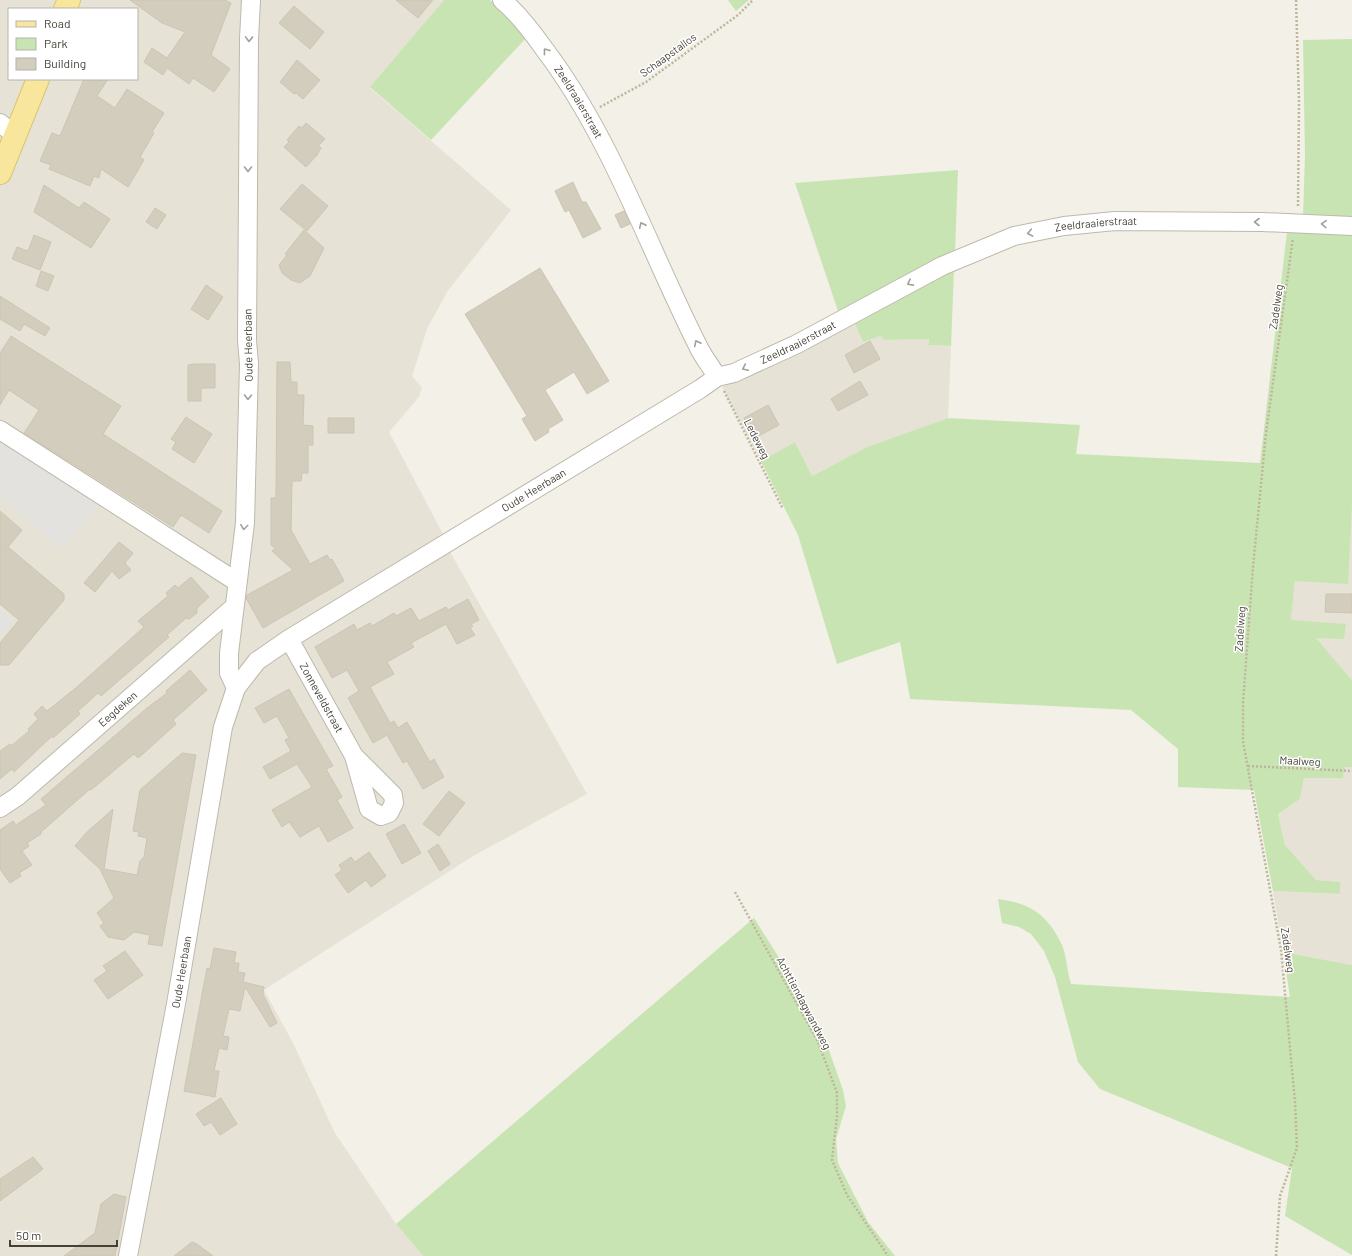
<svg xmlns="http://www.w3.org/2000/svg" width="1352" height="1256" viewBox="0 0 1352 1256" font-family="Barlow,sans-serif">
<style>
.residential{fill:#e6e2d6;fill-rule:evenodd}
.green{fill:#c9e4b3}
.parking{fill:#e4e2df}
.building{fill:#d3cdbe;stroke:#cdc5b1}
.lines{fill:none;stroke-linecap:round;stroke-linejoin:round}
.minor-casing{stroke:#bdb9ab;stroke-width:20}
.major-casing{stroke:#dbc56d;stroke-width:24}
.path{stroke:#beb59d;stroke-width:2.5;stroke-dasharray:2 2;stroke-linecap:butt}
.minor{stroke:#fff;stroke-width:18}
.major{stroke:#f7e69c;stroke-width:22}
.oneway{stroke:#a2a09b}
.labels{text-anchor:middle;stroke-width:3;stroke-linejoin:round;paint-order:stroke}
.street-label{font-size:11px;fill:#454137;stroke:#fff}
</style>
<rect width="100%" height="100%" fill="#f2f0e7"/>
<path class="residential" d="M0 0H444L370 88 511 210 447 292 427 329 412 376 422 388 419 397 389 432 443 534 449 550 587 794 473 856 264 990 293 1043 335 1133 396 1224 423 1256H0ZM9 9H137V79H9Z
M855 324 863 342 881 336 884 340 929 339 928 345 951 346 948 418 867 447 812 476 795 442 761 461 722 387Z
M1351 505H1352V680L1316 638 1291 620 1295 580Z
M1345 767H1352V965L1283 952 1273 891 1340 894V882L1316 880 1285 845 1278 814 1300 799 1304 778H1343Z"/>
<path class="green" d="M444 0H490L506 13 528 36 431 140 370 87Z
M728 0H749L736 11Z
M1352 39V219L1303 217 1305 155 1303 40Z
M958 170 955 252 839 314 795 183Z
M1287 232 1352 235V505L1348 584 1295 581 1291 620 1346 624 1344 639 1316 638 1352 680V767H1345L1343 778H1304L1300 799 1278 814 1285 845 1316 880 1340 882V894L1273 891 1254 790 1178 787V749L1131 710 910 699 900 642 837 664 798 535 761 461 795 442 812 476 867 447 948 418 1080 425 1076 454 1260 463Z
M954 270 951 346 928 345 929 339 884 340 881 336 863 342 855 324Z
M998 899C1030 903 1048 915 1062 945 1067 957 1067 972 1071 984L1290 997 1283 952 1352 965V1255L1285 1216 1292 1168 1100 1089 1078 1062 1055 977 1044 951 1031 934 1019 927 1002 923Z
M754 918 797 986 825 1039 843 1090 846 1106 836 1139 838 1163 868 1222 895 1256H423L396 1224Z"/>
<path class="parking" d="M0 436 102 501 61 549 0 496Z
M0 608 15 621 0 637Z"/>
<path class="building" d="M130 0H225L231 3 211 55 230 69 214 92 193 78 189 84 167 68 163 75 144 62 152 48 167 58 185 32 162 23Z
M396 0H433L418 18Z
M294 6 324 32 310 49 279 23Z
M297 60 320 80 303 99 296 93 294 94 280 82Z
M84 79H108L97 96 115 108 127 89 164 113 152 132 154 133 140 157 144 160 128 187 101 169 99 178 94 176 90 186 49 169 51 165 40 161 52 133 60 136Z
M306 123 325 139 318 146 321 148 317 155 306 167 284 147 289 142 287 140 299 126 302 128Z
M573 182 582 202H586L601 229 583 238 569 210 565 212 555 191Z
M302 184 328 206 307 231 280 209Z
M44 185 79 208 84 202 110 219 91 248 34 212Z
M155 208 166 215 157 229 146 222Z
M624 211 630 224 621 228 615 215Z
M304 230 324 248 310 276 300 283 291 280 282 273 279 265 287 255 285 254Z
M34 235 51 242 40 270 12 259 17 247 28 251Z
M540 268 609 381 587 394 574 372 545 390 563 420 548 429 549 432 535 441 522 419 527 416 465 314Z
M41 271 54 276 48 291 36 286Z
M206 285 223 297 208 320 191 309Z
M0 296 50 328 45 336 24 324 20 331 0 319Z
M11 336 121 406 103 434 222 511 209 533 181 515 173 527 24 433 39 410 9 390 0 405V353Z
M870 341 880 359 854 373 845 355Z
M277 362H290L291 382H297V395H304L303 425 313 426V445H308V473H302L301 481H292L291 530 310 564 327 555 330 560 332 559 344 581 263 628 246 598 247 595 293 570 272 551 275 548 271 545V498H276Z
M194 364H215V388H201V401H188V365Z
M860 381 868 395 838 411 831 399Z
M768 405 779 425 755 438 744 418Z
M186 417 212 434 194 463 172 449 176 442 171 439Z
M328 418H354V433H328Z
M0 511 22 530 8 547 64 594V600L9 665H0V643L19 620 0 604Z
M119 542 133 553 125 563 131 570 119 579 112 571 95 592 84 583Z
M191 577 209 597 197 608V613L189 619 186 618 167 635 169 637 101 696 98 693 78 711 80 714 53 738 52 736 14 772 12 769 0 779V751L10 744 11 746 29 731 28 729 38 719 34 714 42 706 47 711 77 687 144 627 138 621 168 596 166 593 175 585 178 588Z
M1326 594H1352V613L1325 612Z
M468 599 479 620 471 624 473 626 470 628 475 635 457 644 446 624 411 643 414 647 387 662 394 674 370 687 390 723 394 721 398 728 407 722 430 762 434 759 444 777 423 789 407 761 403 763 387 735 373 743 348 698 359 691 347 670 332 678 315 647 354 624 357 630 370 623 372 626 394 613 396 616 411 608 419 621 446 607 448 610Z
M190 670 207 690 173 720 176 724 144 753 138 758 134 754 91 790 90 789 41 832V834L27 843 29 846 22 851 32 865 19 873 21 876 10 883 0 869V830L13 821 16 825 46 805 41 799 147 708 167 693 166 691Z
M289 689 333 766 326 769 342 797 337 800 353 828 328 842 319 826 300 837 289 822 282 827 272 810 312 787 297 764 270 779 263 767 291 751 285 740 289 738 277 716 264 723 255 708Z
M182 753 196 755 162 946 148 944 150 935 134 932 124 940 108 937 100 926 104 923 97 913 114 898 100 869 75 846 86 833 113 809 104 869 137 875 140 861 144 857 147 838 138 836 139 832 133 831 140 790Z
M449 791 465 803 439 836 423 824Z
M404 824 421 853 402 864 386 834Z
M438 844 450 864 440 871 428 851Z
M369 852 386 876 371 887 366 880 348 893 335 875 342 870 339 865 351 857 355 862Z
M214 948 236 952 234 963H239L238 972 245 973 243 982 264 987 263 994 277 1023 270 1027 245 987 240 1011 229 1009 223 1036 229 1037 227 1050 219 1048 214 1071H219L215 1097 184 1091 207 968 210 969Z
M125 951 143 975 108 999 94 980 107 971 103 966Z
M221 1098 237 1124 220 1135 211 1122 204 1126 196 1114Z
M33 1157 43 1169 0 1201V1179Z
M114 1194 126 1197 115 1256H64L95 1233 101 1204Z
M192 1242 197 1244 213 1256H174Z"/>
<g class="lines">
<defs>
<g id="minor">
<path id="s1" d="M502 0C519 14 533 33 545 50 612 139 648 247 698 346 703 357 711 366 717 377"/>
<path d="M0 123 15 135"/>
<path d="M0 430 237 582"/>
<path id="s2" d="M289 639 354 756 393 795 394 803 389 813 381 816 369 809 354 756"/>
<path d="M236 688 229 673V653L245 523 249 364 247 340 249 39 251 0"/>
<path id="s3" d="M0 808 18 796 234 607"/>
<path id="s4" d="M128 1256 176 1004 223 727 236 688 257 661 289 639 700 389 717 377 734 373 797 344 942 266 1014 236 1064 226 1115 221 1262 222 1352 226"/>
</g>
<path id="major" d="M65 9 69 0
M0 173 38 79"/>
</defs>
<use href="#minor" class="minor-casing"/>
<use href="#major" class="major-casing"/>
<path class="path" d="M1296 0 1299 101 1298 208
M600 107 646 82 738 15 753 0
M724 391 783 509
M1248 766 1352 771
M735 892 818 1042 837 1093V1116L832 1160 847 1195 888 1256
M1276 1256 1280 1196 1297 1148 1295 1102 1281 950 1243 741V703L1253 567 1266 433 1293 238"/>
<use href="#minor" class="minor"/>
<use href="#major" class="major"/>
</g>
<defs><path id="oneway-chevron" d="M-2-3.5L2.5 0L-2 3.5" fill="none" stroke-width="1.6" stroke-linecap="round" stroke-linejoin="round"/></defs>
<g class="oneway">
<use href="#oneway-chevron" transform="translate(249 39) rotate(92)"/>
<use href="#oneway-chevron" transform="translate(546 51) rotate(-127)"/>
<use href="#oneway-chevron" transform="translate(248 169) rotate(90)"/>
<use href="#oneway-chevron" transform="translate(1257 222) rotate(-180)"/>
<use href="#oneway-chevron" transform="translate(1324 224) rotate(-177)"/>
<use href="#oneway-chevron" transform="translate(642 225) rotate(-115)"/>
<use href="#oneway-chevron" transform="translate(1030 233) rotate(169)"/>
<use href="#oneway-chevron" transform="translate(910 283) rotate(152)"/>
<use href="#oneway-chevron" transform="translate(697 343) rotate(-117)"/>
<use href="#oneway-chevron" transform="translate(745 368) rotate(155)"/>
<use href="#oneway-chevron" transform="translate(248 397) rotate(91)"/>
<use href="#oneway-chevron" transform="translate(244 527) rotate(97)"/>
</g>
<g class="labels">
<g class="street-label">
<text transform="translate(668 55) rotate(-36)" y="4">Schaapstallos</text>
<text dy="4" stroke="none"><textPath href="#s1" startOffset="128">Zeeldraaierstraat</textPath></text>
<text dy="4" stroke="none"><textPath href="#s4" startOffset="1566">Zeeldraaierstraat</textPath></text>
<text transform="translate(1276 307) rotate(-82)" y="4">Zadelweg</text>
<text dy="4" stroke="none"><textPath href="#s4" startOffset="1242">Zeeldraaierstraat</textPath></text>
<text transform="translate(248 345) rotate(-91)" y="4">Oude Heerbaan</text>
<text transform="translate(757 439) rotate(63)" y="4">Ledeweg</text>
<text dy="4" stroke="none"><textPath href="#s4" startOffset="938">Oude Heerbaan</textPath></text>
<text transform="translate(1240 629) rotate(-86)" y="4">Zadelweg</text>
<text dy="4" stroke="none"><textPath href="#s2" startOffset="67">Zonneveldstraat</textPath></text>
<text dy="4" stroke="none"><textPath href="#s3" startOffset="154">Eegdeken</textPath></text>
<text transform="translate(1300 761) rotate(3)" y="4">Maalweg</text>
<text transform="translate(1288 950) rotate(82)" y="4">Zadelweg</text>
<text dy="4" stroke="none"><textPath href="#s4" startOffset="289">Oude Heerbaan</textPath></text>
<text transform="translate(804 1003) rotate(62)" y="4">Achttiendagwandweg</text>
</g>
</g>
<rect x="8" y="8" width="130" height="72" fill="#ffffff" stroke="#b5b3af"/>
<rect x="16" y="21" width="20" height="6" fill="#f7e69c" stroke="#b5b3af"/>
<text x="44" y="28" font-size="12" fill="#454137">Road</text>
<rect x="16" y="38" width="20" height="12" fill="#c9e4b3" stroke="#b5b3af"/>
<text x="44" y="48" font-size="12" fill="#454137">Park</text>
<rect x="16" y="58" width="20" height="12" fill="#d3cdbe" stroke="#b5b3af"/>
<text x="44" y="68" font-size="12" fill="#454137">Building</text>
<path d="M10 1240v6h107v-6" fill="none" stroke="#454137" stroke-width="2"/>
<text x="16" y="1240" font-size="12" fill="#454137" stroke="#ffffff" stroke-width="3" paint-order="stroke">50 m</text>
</svg>
